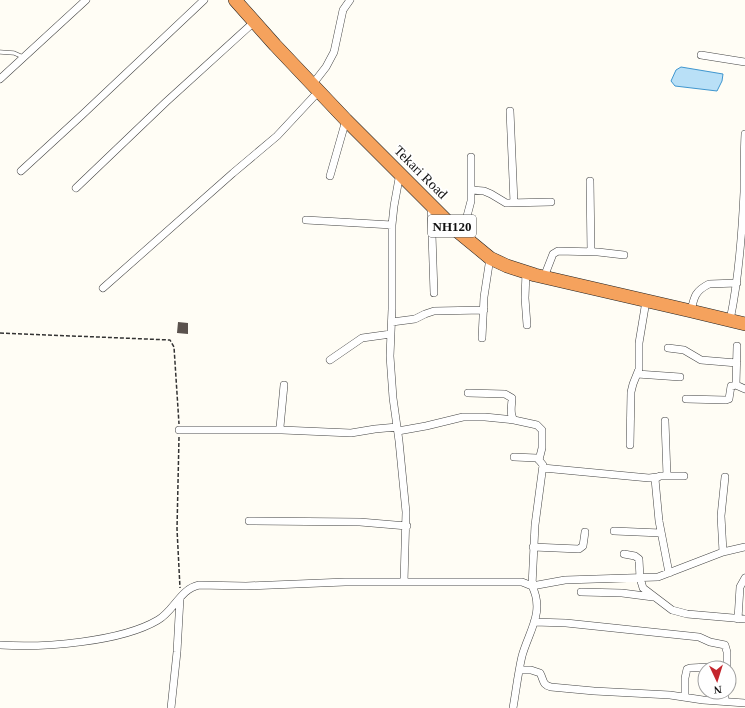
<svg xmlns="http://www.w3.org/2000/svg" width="745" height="708" viewBox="0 0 745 708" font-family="'Times New Roman',serif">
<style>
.water{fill:#b9e0f7;stroke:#3f96cf}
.building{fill:#5a524d}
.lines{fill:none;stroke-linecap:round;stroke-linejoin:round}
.lane-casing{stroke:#444;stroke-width:4.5}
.street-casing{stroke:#444;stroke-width:8}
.highway-casing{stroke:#222;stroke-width:14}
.path{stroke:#333;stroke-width:1.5;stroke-dasharray:4 2;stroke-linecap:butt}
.lane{stroke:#fff;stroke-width:3.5}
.street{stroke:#fff;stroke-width:7}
.highway{stroke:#f5a25d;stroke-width:13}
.labels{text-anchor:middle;stroke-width:4;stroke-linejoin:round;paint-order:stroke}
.shield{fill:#fff;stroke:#585858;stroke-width:1}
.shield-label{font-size:13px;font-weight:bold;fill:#111}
.street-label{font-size:14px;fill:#111;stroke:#fff}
</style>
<rect width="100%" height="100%" fill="#fffdf5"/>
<path class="water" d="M681 67 723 74 722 81 717 91 675 86 671 81 676 70Z"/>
<path class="building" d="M178 322 188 323V334L177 333Z"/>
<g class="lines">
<defs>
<path id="lane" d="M0 52 14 53 23 57"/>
<path id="street" d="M701 55 745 62
M0 79 86 0
M312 85 326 67 334 52 343 10 350 0
M510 111 514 203
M21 171 82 115 204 0
M400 173 394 206 392 225V309L390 356 393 398 399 441 406 512 404 582
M330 176 346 120
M590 181 591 252
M76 188 166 102 254 22
M472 190 484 191 491 194 506 203 551 202
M431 205 434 293
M306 220 392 225
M462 235 471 201V157
M526 272 525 298 527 325
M544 277 553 254 558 251 598 252 624 255
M103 288 233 173 277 136 318 92
M691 311C694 297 695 291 709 284L737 283
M730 320C739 278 742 235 744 192 744 173 744 154 745 134
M392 322 415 319 425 314 434 311 484 310
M482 338 484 297 490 258
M668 348 684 350 701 360 737 363
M330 360 362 338 391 334
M637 374 680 377
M284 385 280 427 282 430 351 433 375 429 397 427
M736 385 737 346
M468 393 505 394 512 398C512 405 509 414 514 420L537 425 542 430V448L539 460
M686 399 726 400 729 399 731 386 736 385 745 389
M665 421 667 476
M179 430H282
M398 431 426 426 463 417H485L514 420
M630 445 631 392 633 384 639 369V343L646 301
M514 457 537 458 539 460 543 465 535 525 532 586 565 580 658 577 723 552 745 547
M543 468 649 478 657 477
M249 521 360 522 407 526
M614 531 661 533
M533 547 579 549 583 546 585 532
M723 552 721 516 725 477
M624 554 635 556 639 559 640 578 643 588 672 610 687 614 745 619
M669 573 659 521 655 479 660 476H684
M581 592 622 593 653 597
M738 619 740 587 745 578
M534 622 566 623 699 637 710 642 725 645 727 652V668
M0 645C43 648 121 642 158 620 174 611 180 589 199 585L246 586 345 582H522L532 586C545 612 529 631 522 656 518 673 516 691 513 708
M520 670H531L540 673C544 680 542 685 551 687L594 691 670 695 703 700 745 703
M685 697V678L687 669 690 668 727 666
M725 701V692
M171 708 177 652 180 598"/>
<path id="highway" d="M235 0 275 45 346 120 456 230 490 258 507 266 535 275 691 311 745 324"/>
</defs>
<use href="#lane" class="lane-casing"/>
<use href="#street" class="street-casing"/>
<use href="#highway" class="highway-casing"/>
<path class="path" d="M0 333 170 340 174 347 179 424
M179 437 177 529 180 588"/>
<use href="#lane" class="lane"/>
<use href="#street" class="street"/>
<use href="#highway" class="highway"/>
</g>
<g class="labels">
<rect class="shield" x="428" y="215" width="48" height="22" rx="3"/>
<g class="shield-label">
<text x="452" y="231">NH120</text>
</g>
<g class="street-label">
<text transform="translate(421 172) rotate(45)" y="5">Tekari Road</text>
</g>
</g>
<g transform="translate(717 680) rotate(176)"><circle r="19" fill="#ffffff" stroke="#a0a0a0"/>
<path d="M0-3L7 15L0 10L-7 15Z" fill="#c4262e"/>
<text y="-6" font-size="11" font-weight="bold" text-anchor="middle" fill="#111111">N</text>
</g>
</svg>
